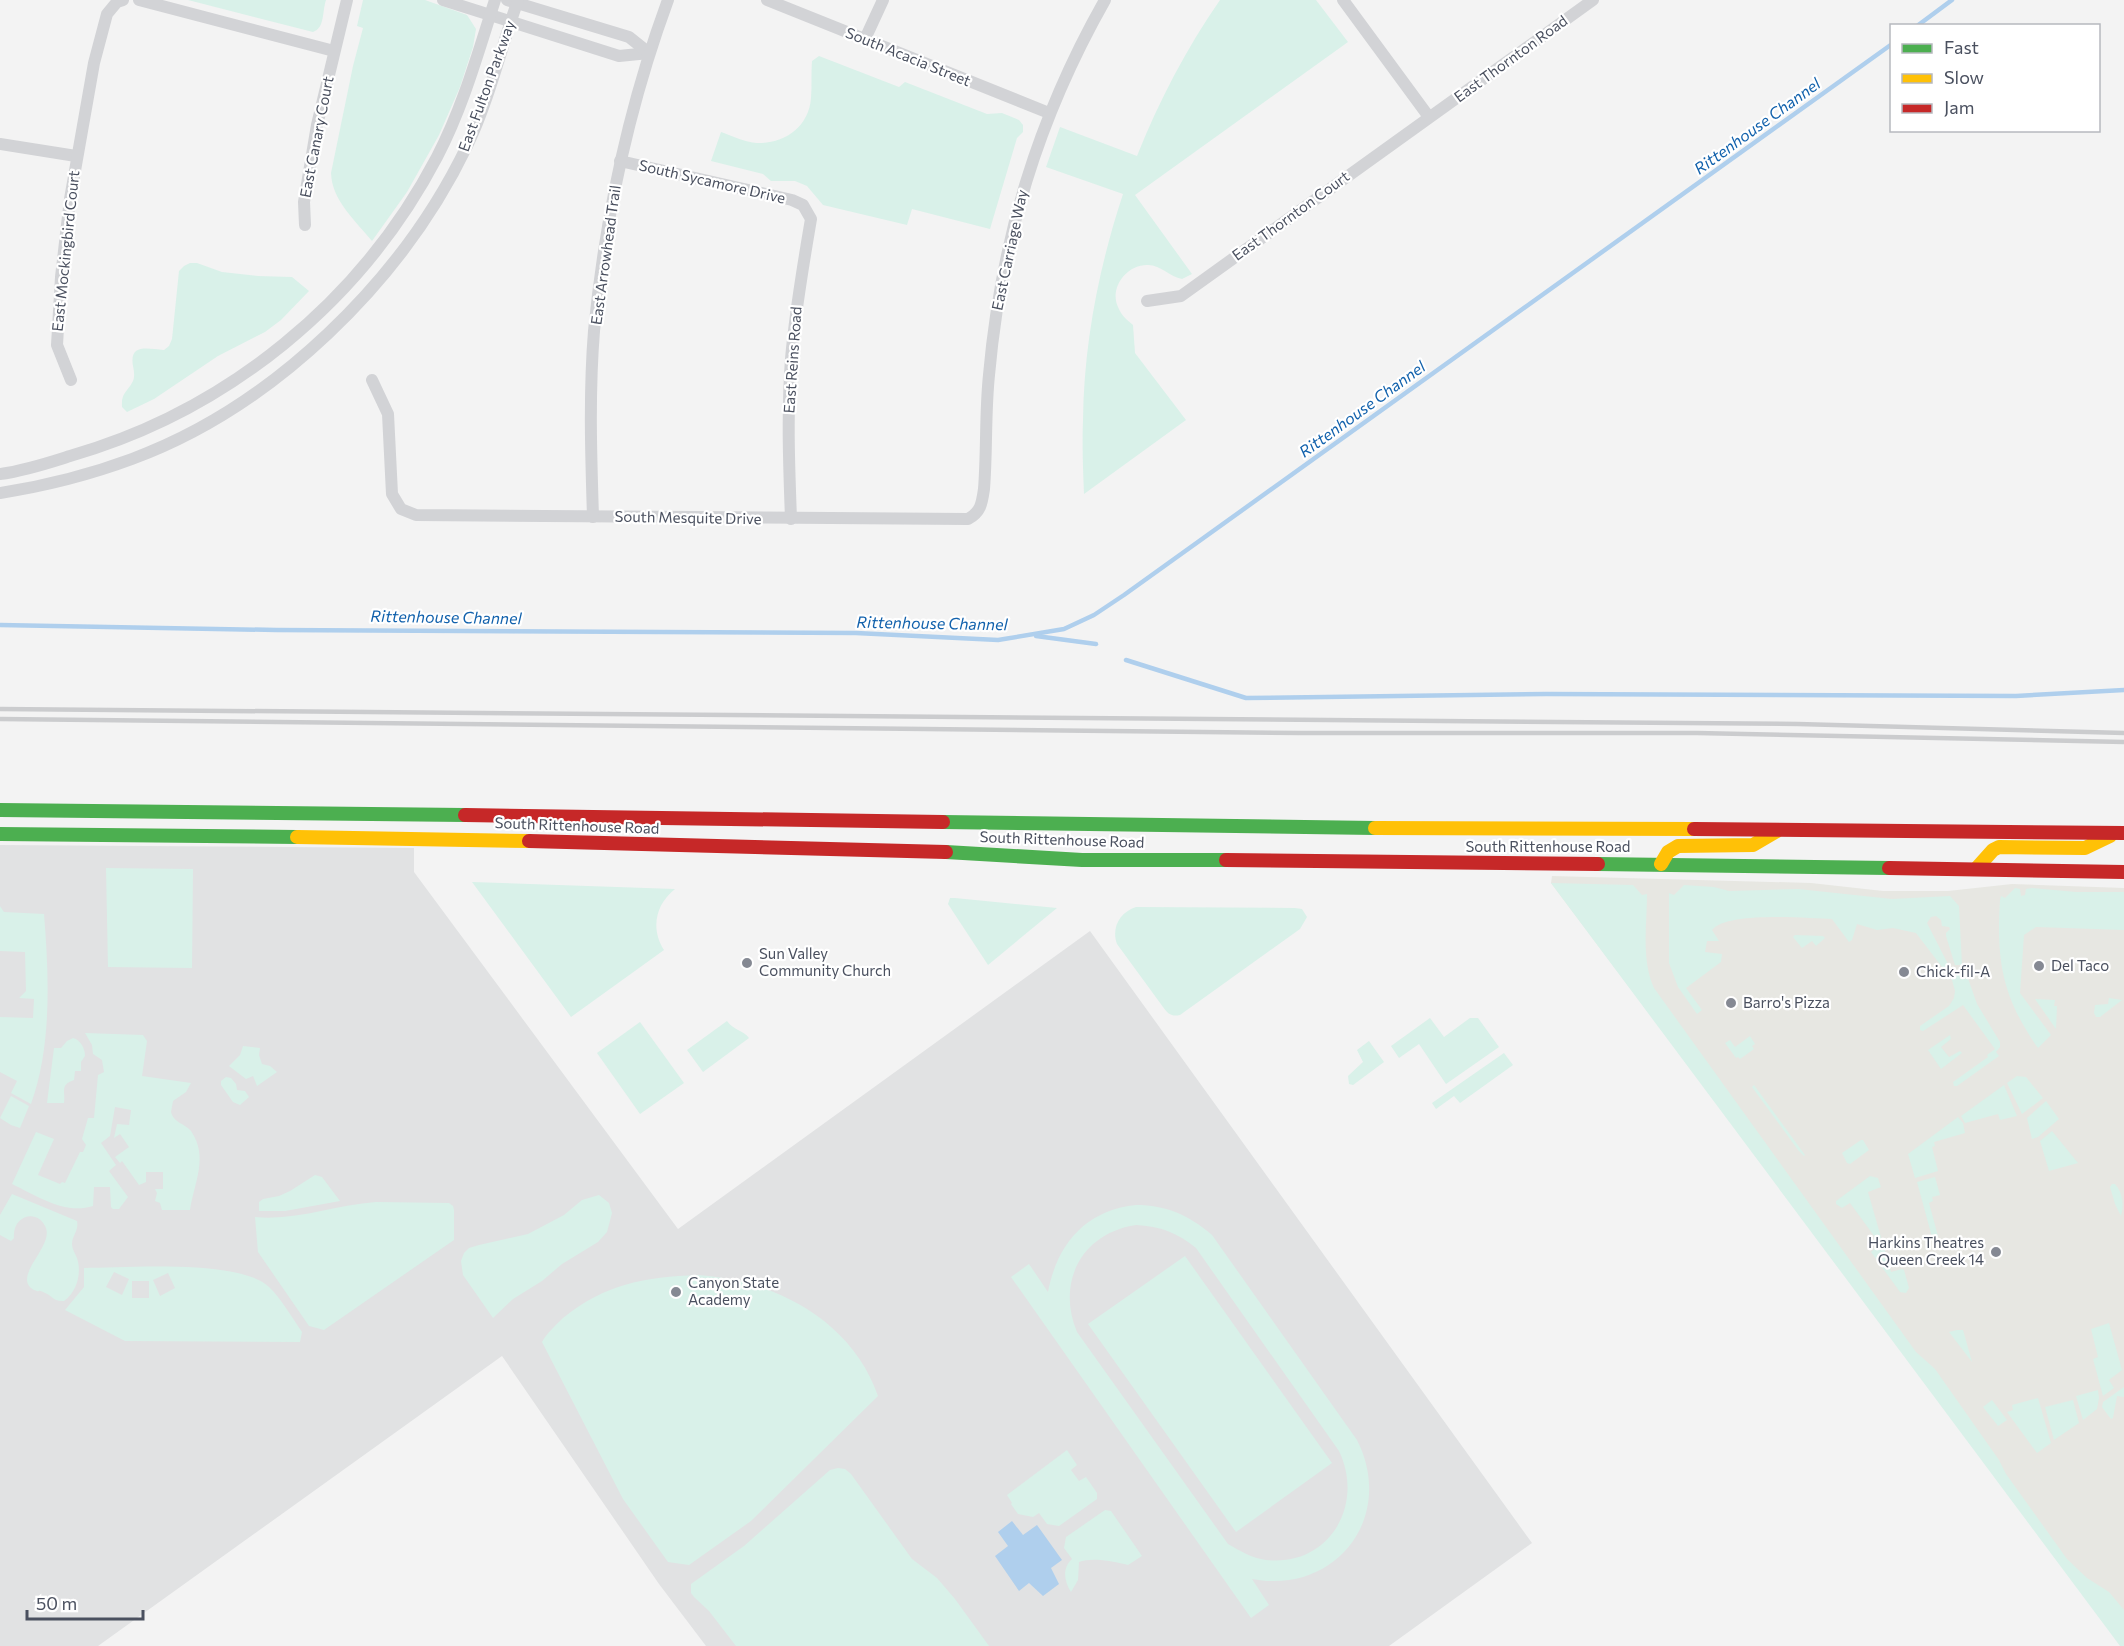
<svg xmlns="http://www.w3.org/2000/svg" width="2124" height="1646" font-family="Commissioner,sans-serif">
<style>
.commercial{fill:#e7e7e2}
.education{fill:#e1e2e3}
.green{fill:#d9f1e9;fill-rule:evenodd}
.water{fill:#afcfed}
.lines{fill:none;stroke-linecap:round;stroke-linejoin:round}
.stream{stroke:#afcfed;stroke-width:4.5}
.street{stroke:#d2d3d6;stroke-width:12}
.fast{stroke:#4caf50;stroke-width:14}
.slow{stroke:#ffc107;stroke-width:14}
.jam{stroke:#c62828;stroke-width:14}
.rail{stroke:#cbccce;stroke-width:4.5}
.poi-dot{fill:#858993;stroke:#fff;stroke-width:2}
.labels{text-anchor:middle;stroke-width:4.5;stroke-linejoin:round;paint-order:stroke}
.street-label{font-size:15px;fill:#4a505f;stroke:#fff}
.poi-label{font-size:15px;fill:#4a505f;stroke:#fff;text-anchor:start}
.water-label{font-size:16px;font-style:italic;fill:#1161ac;stroke:#fff}
</style>
<rect width="100%" height="100%" fill="#f3f3f3"/>
<path class="commercial" d="M 1552,876 L 1811,883 L 1883,891 L 1948,891 L 2012,884 L 2124,888 L 2124,1646 L 1551,883 Z"/>
<path class="education" d="M 0,845 L 414,848 L 414,872 L 678,1229 L 1090,931 L 1532,1543 L 1389,1646 L 706,1646 L 659,1584 L 502,1356 L 98,1646 L 0,1646 Z"/>
<g class="green">
<path d="M 188,0 L 326,0 C 322,12 325,28 313,32 Z"/>
<path d="M 363,0 L 425,0 L 467,15 L 476,29 L 473,47 L 460,87 L 439,135 L 407,192 L 372,241 C 356,221 332,201 331,173 L 353,66 L 363,28 L 357,26 Z"/>
<path d="M 1220,0 L 1316,0 L 1348,42 L 1135,195 L 1192,274 L 1182,279 C 1170,277 1161,265 1148,265 C 1127,264 1109,288 1118,307 C 1121,315 1127,320 1133,325 L 1135,353 L 1186,420 L 1084,494 C 1083,469 1082,444 1083,420 C 1084,342 1099,267 1123,194 L 1046,167 L 1060,127 L 1137,156 C 1159,101 1186,49 1220,0 Z"/>
<path d="M 819,56 L 899,87 L 905,82 L 987,114 L 1002,113 L 1019,120 L 1023,125 L 1023,132 L 1017,138 L 990,229 L 912,209 L 907,225 L 823,205 L 807,186 L 795,181 L 771,181 L 763,174 L 711,161 L 721,132 C 732,136 745,142 757,143 C 784,144 809,127 811,98 C 812,86 811,74 812,61 Z"/>
<path d="M 190,263 L 197,263 L 222,272 L 258,276 L 292,277 L 309,291 L 281,320 L 265,332 L 218,356 L 154,399 L 127,412 L 122,407 C 121,392 127,393 133,381 C 135,376 134,371 133,366 C 129,343 148,349 164,350 L 169,346 L 172,339 L 179,271 L 184,266 Z"/>
<path d="M 106,868 L 193,869 L 192,968 L 108,967 Z"/>
<path d="M 472,882 L 675,889 C 656,904 650,928 664,950 L 571,1017 Z"/>
<path d="M 1551,883 L 1633,885 L 1642,895 L 1647,894 C 1647,924 1641,960 1654,988 L 1916,1352 L 1935,1369 L 1999,1460 L 2006,1474 L 2067,1559 L 2087,1578 L 2109,1592 L 2124,1610 L 2124,1646 L 2120,1646 Z"/>
<path d="M 1684,885 L 1714,887 L 1729,891 L 1798,889 L 1892,899 L 1950,896 L 1959,906 L 1962,965 L 1955,965 L 1946,936 L 1946,933 L 1950,929 L 1949,927 L 1942,926 L 1941,920 L 1936,916 L 1931,917 L 1927,923 L 1951,970 L 1956,972 L 1965,970 L 1977,1004 L 2000,1042 L 2000,1047 L 1996,1052 L 1999,1056 L 1957,1086 L 1954,1086 L 1953,1082 L 1988,1057 L 1987,1055 L 1995,1049 L 1963,1005 L 1923,1031 L 1920,1030 L 1920,1026 L 1949,1006 L 1954,998 L 1955,991 L 1952,980 L 1916,933 L 1893,928 L 1877,930 L 1857,924 L 1852,940 L 1849,942 L 1832,919 C 1808,918 1726,911 1712,930 L 1719,941 L 1707,941 L 1705,952 L 1722,954 L 1721,962 L 1686,988 L 1702,1010 L 1697,1014 L 1678,987 L 1669,963 L 1669,893 L 1674,895 Z"/>
<path d="M 2015,888 L 2020,889 L 2021,896 L 2025,895 L 2026,889 L 2032,888 L 2076,892 L 2124,892 L 2124,930 L 2036,927 L 2024,935 L 2020,993 L 2051,1035 L 2038,1048 C 2003,998 1996,962 2000,900 L 2001,896 L 2005,898 Z"/>
<path d="M 950,898 L 955,898 L 1057,908 L 988,965 L 948,904 Z"/>
<path d="M 0,906 L 4,912 L 44,914 C 49,976 52,1046 31,1104 L 11,1093 L 17,1081 L 0,1072 L 0,1017 L 33,1018 L 34,999 L 19,998 L 26,991 L 25,952 L 0,951 Z"/>
<path d="M 1136,907 L 1295,908 L 1302,909 L 1307,917 L 1300,929 L 1180,1015 C 1172,1017 1168,1014 1163,1007 L 1117,944 C 1111,928 1120,912 1136,907 Z"/>
<path d="M 1795,935 L 1823,936 L 1825,938 L 1816,946 L 1812,941 L 1802,948 L 1793,937 Z"/>
<path d="M 2109,998 L 2122,1000 L 2100,1017 L 2096,1017 L 2094,1013 L 2095,1005 L 2108,1004 Z"/>
<path d="M 2035,999 L 2055,1000 L 2054,1006 L 2057,1006 L 2056,1029 Z"/>
<path d="M 1430,1018 L 1444,1037 L 1470,1018 L 1478,1018 L 1499,1047 L 1446,1084 L 1419,1044 L 1399,1058 L 1391,1046 Z"/>
<path d="M 727,1021 C 733,1030 743,1030 749,1038 L 703,1072 L 687,1050 Z"/>
<path d="M 640,1022 L 684,1083 L 640,1114 L 597,1053 Z"/>
<path d="M 85,1033 L 143,1035 L 147,1041 L 142,1076 L 191,1083 L 186,1092 L 173,1101 L 171,1112 C 174,1123 184,1123 191,1131 C 209,1157 194,1183 190,1210 L 162,1210 L 160,1203 L 155,1201 L 157,1193 L 155,1189 L 163,1189 L 163,1172 L 146,1172 L 146,1182 L 139,1185 L 122,1161 L 120,1163 L 115,1157 L 129,1147 L 120,1134 L 114,1138 L 117,1124 L 129,1125 L 131,1110 L 115,1107 L 110,1136 L 101,1143 L 116,1165 L 109,1171 L 128,1197 L 119,1209 L 113,1209 L 111,1207 L 110,1187 L 94,1187 L 93,1206 C 65,1215 37,1196 12,1184 L 36,1132 L 54,1139 L 38,1175 L 60,1184 L 62,1182 L 65,1183 L 80,1152 L 83,1152 L 86,1145 L 82,1139 L 88,1118 L 94,1118 L 98,1075 L 104,1072 L 102,1060 L 93,1054 L 92,1045 Z"/>
<path d="M 1950,1035 L 1951,1039 L 1941,1047 L 1949,1057 L 1960,1051 L 1962,1053 L 1941,1069 L 1928,1050 Z"/>
<path d="M 1750,1036 L 1755,1044 L 1752,1046 L 1754,1049 L 1740,1059 L 1738,1057 L 1736,1058 L 1725,1043 L 1730,1040 L 1735,1047 Z"/>
<path d="M 73,1038 C 81,1040 85,1049 85,1056 L 81,1062 L 81,1071 L 75,1071 L 74,1080 C 59,1085 66,1092 64,1103 L 47,1103 L 54,1048 L 61,1048 L 67,1041 Z"/>
<path d="M 1369,1041 L 1384,1062 L 1353,1085 L 1349,1084 L 1348,1076 L 1363,1062 L 1357,1050 Z"/>
<path d="M 243,1046 L 260,1048 L 259,1055 L 262,1064 L 270,1066 L 277,1072 L 257,1086 L 253,1076 L 246,1079 L 229,1066 L 240,1055 Z"/>
<path d="M 1504,1053 L 1513,1065 L 1460,1103 L 1454,1096 L 1436,1109 L 1432,1103 Z"/>
<path d="M 2017,1076 L 2026,1077 L 2043,1098 L 2022,1114 L 2007,1083 Z"/>
<path d="M 226,1077 L 231,1078 L 236,1084 L 237,1090 L 245,1091 L 249,1097 L 240,1105 L 233,1102 L 221,1085 L 221,1081 Z"/>
<path d="M 1754,1085 L 1805,1155 L 1804,1156 L 1798,1150 L 1752,1087 Z"/>
<path d="M 2004,1085 L 2017,1116 L 2000,1120 L 1998,1114 L 1965,1123 L 1961,1116 Z"/>
<path d="M 11,1096 L 29,1106 L 20,1128 L 11,1125 L 0,1118 Z"/>
<path d="M 2046,1101 L 2059,1119 L 2038,1137 L 2032,1139 L 2027,1118 Z"/>
<path d="M 1958,1117 L 1963,1123 L 1965,1133 L 1934,1142 L 1935,1146 L 1932,1147 L 1938,1171 L 1915,1178 L 1908,1154 Z"/>
<path d="M 2052,1131 L 2078,1163 L 2049,1171 L 2040,1141 Z"/>
<path d="M 1861,1140 L 1863,1140 L 1869,1150 L 1850,1164 L 1847,1163 L 1842,1153 Z"/>
<path d="M 315,1175 L 322,1177 L 340,1201 L 285,1211 L 259,1211 L 259,1202 L 263,1199 L 279,1196 L 290,1191 Z"/>
<path d="M 1870,1176 L 1878,1178 L 1881,1187 L 1868,1192 L 1891,1272 L 1902,1269 L 1904,1270 L 1909,1288 L 1906,1293 L 1900,1292 L 1871,1252 L 1880,1244 L 1850,1203 L 1842,1208 L 1836,1204 L 1836,1201 Z"/>
<path d="M 1935,1177 L 1940,1195 L 1932,1197 L 1933,1201 L 1929,1203 L 1938,1236 L 1932,1237 L 1917,1182 Z"/>
<path d="M 2112,1184 L 2115,1184 C 2123,1193 2124,1205 2121,1216 L 2115,1204 L 2110,1187 Z"/>
<path d="M 12,1194 L 77,1221 C 79,1231 72,1235 72,1244 C 72,1249 75,1253 77,1258 C 82,1273 77,1292 64,1301 C 53,1302 52,1295 43,1292 C 36,1289 42,1293 34,1290 C 11,1277 53,1248 46,1228 C 38,1208 12,1215 14,1238 L 11,1241 L 0,1235 L 0,1215 Z"/>
<path d="M 599,1195 L 609,1203 L 612,1213 L 607,1232 L 598,1242 L 562,1264 L 542,1281 L 513,1299 L 493,1318 L 463,1275 L 461,1261 L 464,1253 L 469,1248 L 479,1245 L 528,1234 L 564,1215 L 582,1200 Z"/>
<path d="M 376,1202 L 449,1203 L 453,1206 L 454,1210 L 454,1240 L 324,1330 L 309,1326 L 258,1252 L 255,1217 C 296,1221 335,1205 376,1202 Z"/>
<path d="M 1136,1205 C 1166,1205 1189,1215 1212,1235 L 1357,1440 C 1396,1517 1336,1595 1252,1579 L 1269,1605 L 1251,1618 L 1011,1277 L 1029,1264 L 1048,1292 C 1057,1244 1086,1210 1136,1205 ZM 1136,1225 C 1160,1226 1178,1233 1196,1248 L 1339,1451 C 1365,1505 1329,1567 1266,1560 C 1252,1558 1240,1551 1228,1544 L 1077,1332 C 1056,1282 1082,1233 1136,1225 Z"/>
<path d="M 1185,1256 L 1332,1463 L 1236,1532 L 1088,1324 Z"/>
<path d="M 84,1268 C 126,1268 240,1259 269,1287 C 281,1298 292,1318 302,1332 L 300,1342 L 125,1341 L 65,1310 L 84,1287 ZM 114,1272 L 129,1279 L 122,1295 L 106,1287 ZM 168,1273 L 175,1288 L 160,1296 L 153,1280 ZM 132,1281 L 149,1281 L 149,1298 L 132,1298 Z"/>
<path d="M 698,1275 C 774,1280 852,1320 878,1396 L 751,1521 L 689,1565 L 668,1562 L 623,1499 L 542,1342 C 547,1333 555,1326 563,1318 C 605,1284 645,1277 698,1275 Z"/>
<path d="M 2109,1323 L 2122,1370 L 2109,1380 L 2114,1388 L 2103,1396 L 2093,1359 L 2098,1357 L 2091,1329 Z"/>
<path d="M 1957,1330 L 1963,1330 L 1972,1362 L 1949,1332 Z"/>
<path d="M 2124,1387 L 2124,1397 L 2117,1396 L 2113,1418 L 2111,1419 L 2102,1407 L 2103,1402 Z"/>
<path d="M 2098,1390 L 2099,1398 L 2097,1409 L 2083,1420 L 2076,1396 Z"/>
<path d="M 2038,1398 L 2051,1443 L 2037,1453 L 2007,1412 L 2013,1410 L 2012,1405 Z"/>
<path d="M 1992,1400 L 2007,1420 L 1998,1426 L 1983,1407 Z"/>
<path d="M 2073,1400 L 2079,1423 L 2054,1440 L 2045,1407 Z"/>
<path d="M 1067,1450 L 1077,1465 L 1071,1470 L 1079,1481 L 1086,1477 L 1097,1493 L 1097,1499 L 1059,1526 L 1047,1524 L 1039,1513 L 1033,1517 L 1018,1514 L 1011,1504 L 1012,1503 L 1007,1495 Z"/>
<path d="M 838,1468 L 845,1469 L 851,1474 L 912,1559 L 937,1578 L 955,1599 L 989,1646 L 736,1646 L 709,1611 L 694,1597 L 691,1593 L 691,1584 L 744,1546 L 830,1470 Z"/>
<path d="M 1105,1510 L 1111,1511 L 1142,1556 L 1128,1565 C 1114,1561 1091,1557 1079,1562 L 1078,1580 L 1071,1592 C 1064,1581 1062,1568 1072,1559 L 1064,1548 L 1066,1537 Z"/>
</g>
<path class="water" d="M 1012,1521 L 1023,1535 L 1037,1525 L 1062,1560 L 1051,1568 L 1059,1584 L 1043,1596 L 1029,1583 L 1019,1591 L 995,1556 L 1008,1546 L 998,1532 Z"/>
<g class="lines">
<g class="stream">
<path d="M 1917,26 L 1952,0"/>
<path d="M 0,625 L 276,630 L 856,633 L 998,640 L 1064,629 L 1094,615 L 1124,595 L 1892,44"/>
<path d="M 1036,636 L 1096,644"/>
<path d="M 1126,660 L 1246,698 L 1546,694 L 2016,696 L 2124,690"/>
</g>
<g class="street">
<path d="M 139,0 L 334,51"/>
<path d="M 443,0 L 619,56 L 649,53"/>
<path d="M 507,0 L 629,37 L 649,53"/>
<path d="M 767,0 L 1049,113"/>
<path d="M 1343,0 L 1429,117"/>
<path d="M 865,39 L 883,0"/>
<path d="M 0,144 L 76,156"/>
<path d="M 620,161 L 792,200 L 803,205 L 811,219 C 803,266 795,312 791,359 C 787,412 789,466 791,519"/>
<path d="M 305,225 L 304,202 L 317,125 L 347,0"/>
<path d="M 1147,301 L 1181,296 L 1593,0"/>
<path d="M 71,380 L 57,345 L 61,277 L 70,199 L 94,63 L 107,14 L 117,2 L 123,0"/>
<path d="M 372,380 L 388,414 L 392,494 L 401,509 L 416,515 L 968,519 C 981,512 982,503 984,489 C 987,451 985,413 989,375 C 1001,240 1038,118 1105,0"/>
<path d="M 0,474 C 24,471 48,463 70,456 C 227,411 361,302 437,157 C 463,107 478,53 495,0"/>
<path d="M 0,493 C 45,486 89,475 132,459 C 273,407 402,281 467,146 C 489,100 501,48 518,0"/>
<path d="M 593,517 C 591,455 589,393 594,331 C 605,218 629,106 668,0"/>
</g>
<g class="fast">
<path d="M 0,810 L 465,815"/>
<path d="M 943,822 L 1375,828"/>
<path d="M 0,834 L 297,837"/>
<path d="M 946,852 L 1082,860 L 1226,860"/>
<path d="M 1598,864 L 1889,868"/>
</g>
<g class="slow">
<path d="M 1375,828 L 1694,829"/>
<path d="M 297,837 L 529,841"/>
<path d="M 1661,864 L 1668,852 L 1678,846 L 1753,845 L 1777,831"/>
<path d="M 1976,869 L 1993,850 L 1999,847 L 2085,848 L 2110,836"/>
</g>
<g class="jam">
<path d="M 465,815 L 943,822"/>
<path d="M 1694,829 L 2124,833"/>
<path d="M 529,841 L 946,852"/>
<path d="M 1226,860 L 1598,864"/>
<path d="M 1889,868 L 2124,872"/>
</g>
<g class="rail">
<path d="M 0,709 L 1798,724 L 2124,733"/>
<path d="M 0,719 L 1301,733 L 1697,733 L 2124,742"/>
</g>
</g>
<g class="poi-dot">
<circle cx="747" cy="963" r="6"/>
<circle cx="2039" cy="966" r="6"/>
<circle cx="1904" cy="972" r="6"/>
<circle cx="1731" cy="1003" r="6"/>
<circle cx="1996" cy="1252" r="6"/>
<circle cx="676" cy="1292" r="6"/>
</g>
<g class="labels">
<g class="street-label">
<text transform="translate(908 57) rotate(22)" y="5">South Acacia Street</text>
<text transform="translate(1511 59) rotate(-36)" y="5">East Thornton Road</text>
<text transform="translate(487 86) rotate(-70)" y="5">East Fulton Parkway</text>
<text transform="translate(317 137) rotate(-79)" y="5">East Canary Court</text>
<text transform="translate(712 182) rotate(13)" y="5">South Sycamore Drive</text>
<text transform="translate(1291 216) rotate(-36)" y="5">East Thornton Court</text>
<text transform="translate(1010 250) rotate(-78)" y="5">East Carriage Way</text>
<text transform="translate(66 251) rotate(-84)" y="5">East Mockingbird Court</text>
<text transform="translate(606 255) rotate(-82)" y="5">East Arrowhead Trail</text>
<text transform="translate(793 360) rotate(-86)" y="5">East Reins Road</text>
<text transform="translate(688 518) rotate(1)" y="5">South Mesquite Drive</text>
<text transform="translate(577 826) rotate(2)" y="5">South Rittenhouse Road</text>
<text transform="translate(1062 840) rotate(2)" y="5">South Rittenhouse Road</text>
<text x="1548" y="852">South Rittenhouse Road</text>
</g>
<g class="poi-label">
<text x="759" y="959">Sun Valley<tspan x="759" dy="17">Community Church</tspan></text>
<text x="2051" y="971">Del Taco</text>
<text x="1916" y="977">Chick-fil-A</text>
<text x="1743" y="1008">Barro's Pizza</text>
<text x="1984" y="1248" text-anchor="end">Harkins Theatres<tspan x="1984" dy="17">Queen Creek 14</tspan></text>
<text x="688" y="1288">Canyon State<tspan x="688" dy="17">Academy</tspan></text>
</g>
<g class="water-label">
<text transform="translate(1757 126) rotate(-36)" y="6">Rittenhouse Channel</text>
<text transform="translate(1362 409) rotate(-36)" y="6">Rittenhouse Channel</text>
<text transform="translate(446 617) rotate(1)" y="6">Rittenhouse Channel</text>
<text transform="translate(932 623) rotate(1)" y="6">Rittenhouse Channel</text>
</g>
</g>
<rect x="1890" y="24" width="210" height="108" fill="#ffffff" stroke="#b7b9bf" stroke-width="1.5"/>
<rect x="1902" y="44" width="30" height="9" fill="#4caf50" stroke="#b7b9bf" stroke-width="1.5"/>
<text x="1944" y="54" font-size="18" fill="#4a505f">Fast</text>
<rect x="1902" y="74" width="30" height="9" fill="#ffc107" stroke="#b7b9bf" stroke-width="1.5"/>
<text x="1944" y="84" font-size="18" fill="#4a505f">Slow</text>
<rect x="1902" y="104" width="30" height="9" fill="#c62828" stroke="#b7b9bf" stroke-width="1.5"/>
<text x="1944" y="114" font-size="18" fill="#4a505f">Jam</text>
<path d="M27 1610v9h116v-9" fill="none" stroke="#4a505f" stroke-width="3"/>
<text x="36" y="1610" font-size="18" fill="#4a505f" stroke="#ffffff" stroke-width="4.5" paint-order="stroke">50 m</text>
</svg>
